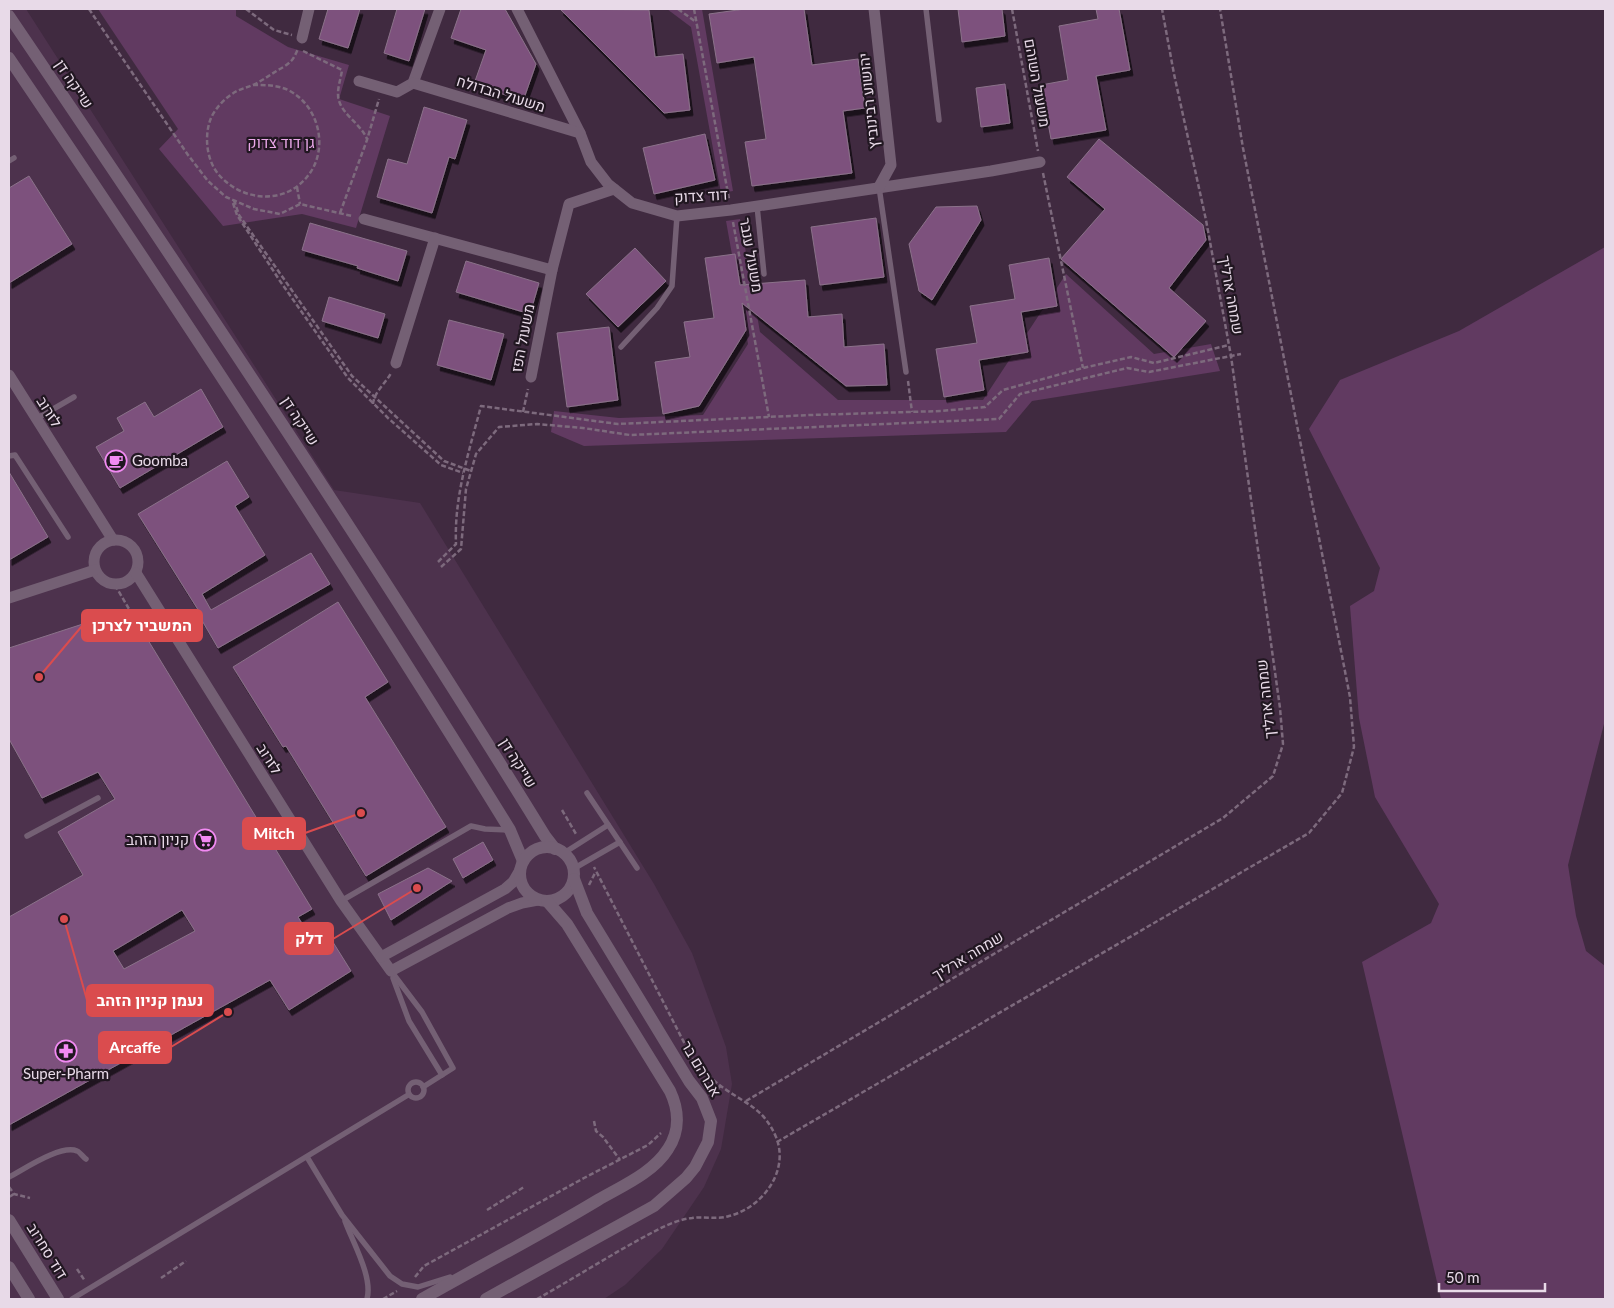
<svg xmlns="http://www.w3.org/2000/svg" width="1614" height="1308" font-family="Lato,Heebo,sans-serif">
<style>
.built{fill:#4d324d}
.green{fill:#613a61}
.building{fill:#7d517d;stroke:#8b728a;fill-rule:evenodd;filter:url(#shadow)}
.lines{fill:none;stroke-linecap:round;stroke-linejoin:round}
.path{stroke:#7d6a7d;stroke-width:2.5;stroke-dasharray:5 2.5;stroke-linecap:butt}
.service{stroke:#746074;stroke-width:5.5}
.minor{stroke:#746074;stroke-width:11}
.tertiary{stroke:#746074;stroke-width:12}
.labels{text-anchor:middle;stroke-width:4.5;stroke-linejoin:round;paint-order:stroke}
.street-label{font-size:15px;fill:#e8dae8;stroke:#211721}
.park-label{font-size:15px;fill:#eba8ea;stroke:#211721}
.poi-label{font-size:15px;fill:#e8dae8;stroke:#211721;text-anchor:start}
.leader{fill:none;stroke:#da4c4e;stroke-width:2}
.callout-dot{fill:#da4c4e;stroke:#211721;stroke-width:2}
.callout{fill:#da4c4e;stroke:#da4c4e;stroke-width:2}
.callout-label{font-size:16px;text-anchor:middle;font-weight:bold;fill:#fff}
</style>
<defs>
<filter id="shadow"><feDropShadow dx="3" dy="5.5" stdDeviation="0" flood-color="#0009"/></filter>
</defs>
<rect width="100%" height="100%" fill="#402a40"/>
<path class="built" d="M 9,9 L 26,9 L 334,490 L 420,503 L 654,884 L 692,953 L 726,1047 L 732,1084 L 721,1149 L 704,1187 L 662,1249 L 625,1285 L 604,1299 L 9,1299 Z"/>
<g class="green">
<path d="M 98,9 L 236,9 L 236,16 L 288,47 L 349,65 L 339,99 L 390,116 L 356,228 L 302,214 L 223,226 L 159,149 L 178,129 Z"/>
<path d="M 667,9 L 702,9 L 733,191 L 721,193 L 691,27 Z"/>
<path d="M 740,219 L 760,332 L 838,400 L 983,400 L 1066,274 L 1154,354 L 1211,344 L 1220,371 L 1032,401 L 1006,432 L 584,446 L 551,432 L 554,411 L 619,418 L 703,415 L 748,344 L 726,221 Z"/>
<path d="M 1605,247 L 1605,720 L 1568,865 L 1576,916 L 1586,951 L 1605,966 L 1605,1299 L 1441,1299 L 1362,962 L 1431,923 L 1439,904 L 1375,797 L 1359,718 L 1350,606 L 1374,591 L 1380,568 L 1309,429 L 1340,380 L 1459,331 Z"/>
</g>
<g class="building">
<path d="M 328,9 L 360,9 L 348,48 L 319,39 Z"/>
<path d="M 397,9 L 425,9 L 409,61 L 384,53 Z"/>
<path d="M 461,9 L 505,9 L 536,64 L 523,101 L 474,84 L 486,50 L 451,38 Z"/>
<path d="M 560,9 L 649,10 L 655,57 L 683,54 L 690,110 L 664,113 Z"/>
<path d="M 745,9 L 804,9 L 812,65 L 858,59 L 865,108 L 843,111 L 852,173 L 752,186 L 745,142 L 766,139 L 754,57 L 717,63 L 709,14 Z"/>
<path d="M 958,9 L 1002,9 L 1005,36 L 962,42 Z"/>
<path d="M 1096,9 L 1119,9 L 1130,70 L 1096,76 L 1106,130 L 1051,139 L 1041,85 L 1068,80 L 1059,26 L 1098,19 Z"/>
<path d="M 1005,84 L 1010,123 L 981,127 L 976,88 Z"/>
<path d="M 424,107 L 467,120 L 455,159 L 449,157 L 432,213 L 377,197 L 388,159 L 407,164 Z"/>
<path d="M 705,134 L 715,180 L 654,194 L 643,148 Z"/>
<path d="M 1099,139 L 1203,225 L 1206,240 L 1169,288 L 1206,321 L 1174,357 L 1061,259 L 1105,209 L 1067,177 Z"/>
<path d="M 29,176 L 72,244 L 9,283 L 9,188 Z"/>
<path d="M 977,206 L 981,220 L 932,300 L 919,291 L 909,244 L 936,207 Z"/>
<path d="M 876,218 L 884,277 L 820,285 L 811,227 Z"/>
<path d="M 310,223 L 407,251 L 398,281 L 357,268 L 358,266 L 302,250 Z"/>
<path d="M 635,248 L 666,281 L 618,327 L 586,294 Z"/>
<path d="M 735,254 L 740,285 L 805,280 L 808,317 L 842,314 L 844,347 L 884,344 L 887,385 L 846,386 L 742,303 L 746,330 L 699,406 L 663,414 L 655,362 L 690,357 L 684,322 L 714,318 L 705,258 Z"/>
<path d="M 1049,258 L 1057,306 L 1021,312 L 1028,352 L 979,360 L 984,390 L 944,397 L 936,349 L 977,343 L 970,306 L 1015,299 L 1009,265 Z"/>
<path d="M 466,261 L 539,283 L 530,314 L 456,292 Z"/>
<path d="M 329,297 L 385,314 L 378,338 L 322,321 Z"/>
<path d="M 449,320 L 504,334 L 491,380 L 437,365 Z"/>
<path d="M 609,327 L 618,400 L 567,407 L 557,333 Z"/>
<path d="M 201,389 L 223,427 L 120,488 L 96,447 L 124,431 L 117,418 L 145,402 L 154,417 Z"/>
<path d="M 227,461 L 249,497 L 235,506 L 265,555 L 202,594 L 211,610 L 311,553 L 330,584 L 218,648 L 200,617 L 202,616 L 138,514 Z"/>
<path d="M 9,472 L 48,537 L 9,560 Z"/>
<path d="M 338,602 L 388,682 L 365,697 L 446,827 L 366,876 L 286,746 L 283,747 L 233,667 Z"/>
<path d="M 129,609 L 312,909 L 298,917 L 306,930 L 321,923 L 351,971 L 289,1010 L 270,980 L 9,1125 L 9,917 L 83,875 L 58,832 L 115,799 L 98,772 L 42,798 L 9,739 L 9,648 ZM 182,910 L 195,931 L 124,969 L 113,951 Z"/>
<path d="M 483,842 L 493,860 L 463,878 L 453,859 Z"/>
<path d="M 428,868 L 452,881 L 391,920 L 378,894 Z"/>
</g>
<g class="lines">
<g class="path">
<path d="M 89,9 L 188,155 L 208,181 L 226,197 L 254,209 L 280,214 L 300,204 L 352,216"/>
<path d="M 246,9 L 274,30 L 292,35"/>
<path d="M 678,9 L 696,22"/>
<path d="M 694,9 L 729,199"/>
<path d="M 1012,9 L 1038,151"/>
<path d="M 303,51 L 342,70 C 341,78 338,86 338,94 C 338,113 360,122 367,139"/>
<path d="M 253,85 C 266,85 279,85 290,91 C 319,107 328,147 310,173 C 287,206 243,202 219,175 C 206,160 204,135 211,118 C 216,107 227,96 237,91 C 243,88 249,87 255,84 C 263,80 270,75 278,70 C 282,68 287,65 290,62 C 294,59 296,53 298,49"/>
<path d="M 1043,173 L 1083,368"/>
<path d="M 297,187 L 300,204"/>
<path d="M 234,200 L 239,215 L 352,376 L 444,461 L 471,471"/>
<path d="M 233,203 L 237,215 L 280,281 L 348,378 L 388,418 L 441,465 L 463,473"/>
<path d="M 340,213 L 367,140 L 379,99"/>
<path d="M 733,222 L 769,417"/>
<path d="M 908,381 L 912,412"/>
<path d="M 373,404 C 374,392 386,383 391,373"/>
<path d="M 523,412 L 528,389"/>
<path d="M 438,562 L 456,544 C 454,496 469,452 481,406 L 618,424 L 810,415 L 941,411 L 985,407 L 1003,390 L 1083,368 L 1131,357 L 1154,363 L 1229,345"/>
<path d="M 441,567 L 461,549 L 466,489 L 476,454 L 499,427 L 537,424 L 583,428 L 630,435 L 999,419 L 1020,394 L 1127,368 L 1149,372 L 1241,354"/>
<path d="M 115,585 L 129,609"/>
<path d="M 562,810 L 576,834"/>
<path d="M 589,885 L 595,873"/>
<path d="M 712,1092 L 721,1086"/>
<path d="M 746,1101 L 1223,818 L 1273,776 L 1283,744 L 1280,708 L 1231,356 L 1206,220 L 1174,74 L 1162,9"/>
<path d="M 594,1121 L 596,1131 L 603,1137 L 620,1160"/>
<path d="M 777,1142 L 1309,833 L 1342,793 L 1354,747 L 1350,697 L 1243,148 L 1220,9"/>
<path d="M 9,1187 L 14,1194 L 30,1198"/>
<path d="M 9,1197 L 14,1194"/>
<path d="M 487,1210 L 524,1187"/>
<path d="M 77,1269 L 85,1281"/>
<path d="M 415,1277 L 424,1266 L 584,1178 L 648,1145 L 661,1133"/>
<path d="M 161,1278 L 186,1261"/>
<path d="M 383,1299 L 397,1291"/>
<path d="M 537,1299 C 578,1276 618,1250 659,1229 C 669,1224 681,1219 692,1218 C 704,1216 717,1220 729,1216 C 762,1208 790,1171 776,1137 C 764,1109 748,1105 725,1089 C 712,1080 702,1069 692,1058 L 594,867"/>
</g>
<g class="service">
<path d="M 926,9 L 939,120"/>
<path d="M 9,161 L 14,158"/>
<path d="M 879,187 L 906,372"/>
<path d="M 757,206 L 764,274"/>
<path d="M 621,347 L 657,308 L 672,286 L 677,216"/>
<path d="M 36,419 L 74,397"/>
<path d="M 9,456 L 15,455 L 68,537"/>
<path d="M 587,793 L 637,868"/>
<path d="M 27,836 L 98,798"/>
<path d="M 564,853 L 608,825"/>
<path d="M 573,869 L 620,842"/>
<path d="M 341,901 L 471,826 L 485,829 L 509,830"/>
<path d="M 391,971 L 422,1012 L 453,1068 L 423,1087"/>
<path d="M 393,978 L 409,1021 L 442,1075"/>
<circle cx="416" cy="1090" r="8"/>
<path d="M 307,1157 L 342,1215 L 390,1276 L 402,1284 L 418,1287 L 450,1277"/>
<path d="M 9,1177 C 23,1170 61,1144 77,1151 C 80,1152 83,1157 86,1159"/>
<path d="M 345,1221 C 353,1243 373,1277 367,1299"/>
<path d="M 72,1299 L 408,1095"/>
</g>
<g class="minor">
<path d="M 517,9 L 580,133 L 591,162 L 608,184 L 632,203 L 677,216 L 731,210 L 991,171 L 1040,162"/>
<path d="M 874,9 L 891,165 L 879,187"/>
<path d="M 302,38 L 309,9"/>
<path d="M 359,81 L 397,92 L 413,83 L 440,9"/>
<path d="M 413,83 L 580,133"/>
<path d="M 364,219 L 552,270 L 569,204 L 614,189"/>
<path d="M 396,363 L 435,238"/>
<path d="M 9,375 L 113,540"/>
<path d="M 531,377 L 552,270"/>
<circle cx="116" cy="562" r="22"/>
<path d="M 136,573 L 341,901 L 391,971 L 508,908 L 522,903 L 538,900"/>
<path d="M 9,598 L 95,570"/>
<path d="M 381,957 L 505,889 L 513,882 L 520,870"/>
</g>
<g class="tertiary">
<path d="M 9,16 C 192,286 374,558 545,836 L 555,849"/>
<path d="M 9,58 C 181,312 349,569 510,830 L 523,861"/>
<circle cx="547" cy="874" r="27"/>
<path d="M 9,1220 L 58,1299"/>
<path d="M 9,1267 L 29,1299"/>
<path d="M 422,1299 C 480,1266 540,1235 598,1200 C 622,1186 653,1173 668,1149 C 680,1131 679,1110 670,1091 L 567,924 L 547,901"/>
<path d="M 486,1299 L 654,1206 L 686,1178 L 695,1167 L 708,1142 L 711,1121 L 702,1098 L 689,1081 L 587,913 L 574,879"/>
</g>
</g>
<defs>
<g id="cafe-ring" transform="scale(1.125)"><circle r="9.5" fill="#211721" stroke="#f28af3" stroke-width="1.5"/><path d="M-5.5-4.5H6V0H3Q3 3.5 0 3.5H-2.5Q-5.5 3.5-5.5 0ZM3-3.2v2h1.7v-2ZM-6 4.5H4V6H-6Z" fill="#f28af3"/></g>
<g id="supermarket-ring" transform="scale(1.125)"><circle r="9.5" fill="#211721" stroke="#f28af3" stroke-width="1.5"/><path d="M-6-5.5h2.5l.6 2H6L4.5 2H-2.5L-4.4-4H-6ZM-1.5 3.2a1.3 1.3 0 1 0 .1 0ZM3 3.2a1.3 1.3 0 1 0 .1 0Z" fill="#f28af3"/></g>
<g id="pharmacy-ring" transform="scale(1.125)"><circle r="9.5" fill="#211721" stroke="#f28af3" stroke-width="1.5"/><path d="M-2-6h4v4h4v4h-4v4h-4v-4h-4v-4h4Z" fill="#f28af3"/></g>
</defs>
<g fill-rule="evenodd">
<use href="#cafe-ring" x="116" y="461"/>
<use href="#supermarket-ring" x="205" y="840"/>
<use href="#pharmacy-ring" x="66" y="1051"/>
</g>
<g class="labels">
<g class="street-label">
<text transform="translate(1037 83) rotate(80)" y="5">משעול השוהם</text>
<text transform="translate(74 84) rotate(56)" y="5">שייקה דן</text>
<text transform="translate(501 94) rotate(17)" y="5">משעול הבדולח</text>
<text transform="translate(869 101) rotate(-96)" y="5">יהושוע רבינוביץ</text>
<text transform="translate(701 196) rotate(-3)" y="5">דוד צדוק</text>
<text transform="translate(751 255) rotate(80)" y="5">משעול ענבר</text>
<text transform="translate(1231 295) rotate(80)" y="5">שמחה ארליך</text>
<text transform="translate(523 338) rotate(-79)" y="5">משעול הפז</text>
<text transform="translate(49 412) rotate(58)" y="5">לזרוב</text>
<text transform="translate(300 421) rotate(57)" y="5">שייקה דן</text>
<text transform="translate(1266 699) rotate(-96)" y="5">שמחה ארליך</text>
<text transform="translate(269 759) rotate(58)" y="5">לזרוב</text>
<text transform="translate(518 763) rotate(58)" y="5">שייקה דן</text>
<text transform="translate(968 956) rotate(-31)" y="5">שמחה ארליך</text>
<text transform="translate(701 1069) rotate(59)" y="5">אברהם בר</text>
<text transform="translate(47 1251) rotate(58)" y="5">דוד סחרוב</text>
</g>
<g class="park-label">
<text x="281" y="148">גן דוד צדוק</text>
</g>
<g class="poi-label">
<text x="132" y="466">Goomba</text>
<text x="189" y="845" text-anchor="end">קניון הזהב</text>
<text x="66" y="1079" text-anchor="middle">Super-Pharm</text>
</g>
</g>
<path class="leader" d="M39 677L82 626M361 813L305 833M417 888L333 939M64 919L87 1000M228 1012L171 1047"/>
<g class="callout-dot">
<circle cx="39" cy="677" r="5"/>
<circle cx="361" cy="813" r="5"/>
<circle cx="417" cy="888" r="5"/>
<circle cx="64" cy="919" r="5"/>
<circle cx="228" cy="1012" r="5"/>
</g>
<g class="callout">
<rect x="82" y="610" width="120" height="31" rx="5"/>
<rect x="243" y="818" width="62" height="31" rx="5"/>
<rect x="285" y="923" width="48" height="31" rx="5"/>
<rect x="87" y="985" width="126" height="31" rx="5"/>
<rect x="99" y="1032" width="72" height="31" rx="5"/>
</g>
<g class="callout-label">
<text x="142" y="631">המשביר לצרכן</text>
<text x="274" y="839">Mitch</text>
<text x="309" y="944">דלק</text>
<text x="150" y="1006">נעמן קניון הזהב</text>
<text x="135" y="1053">Arcaffe</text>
</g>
<rect width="1614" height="1308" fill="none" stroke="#e8dae8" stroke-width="20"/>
<path d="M1439 1283v8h106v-8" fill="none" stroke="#e8dae8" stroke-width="2.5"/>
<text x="1446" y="1283" font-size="15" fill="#e8dae8" stroke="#211721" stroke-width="4" paint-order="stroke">50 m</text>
</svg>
